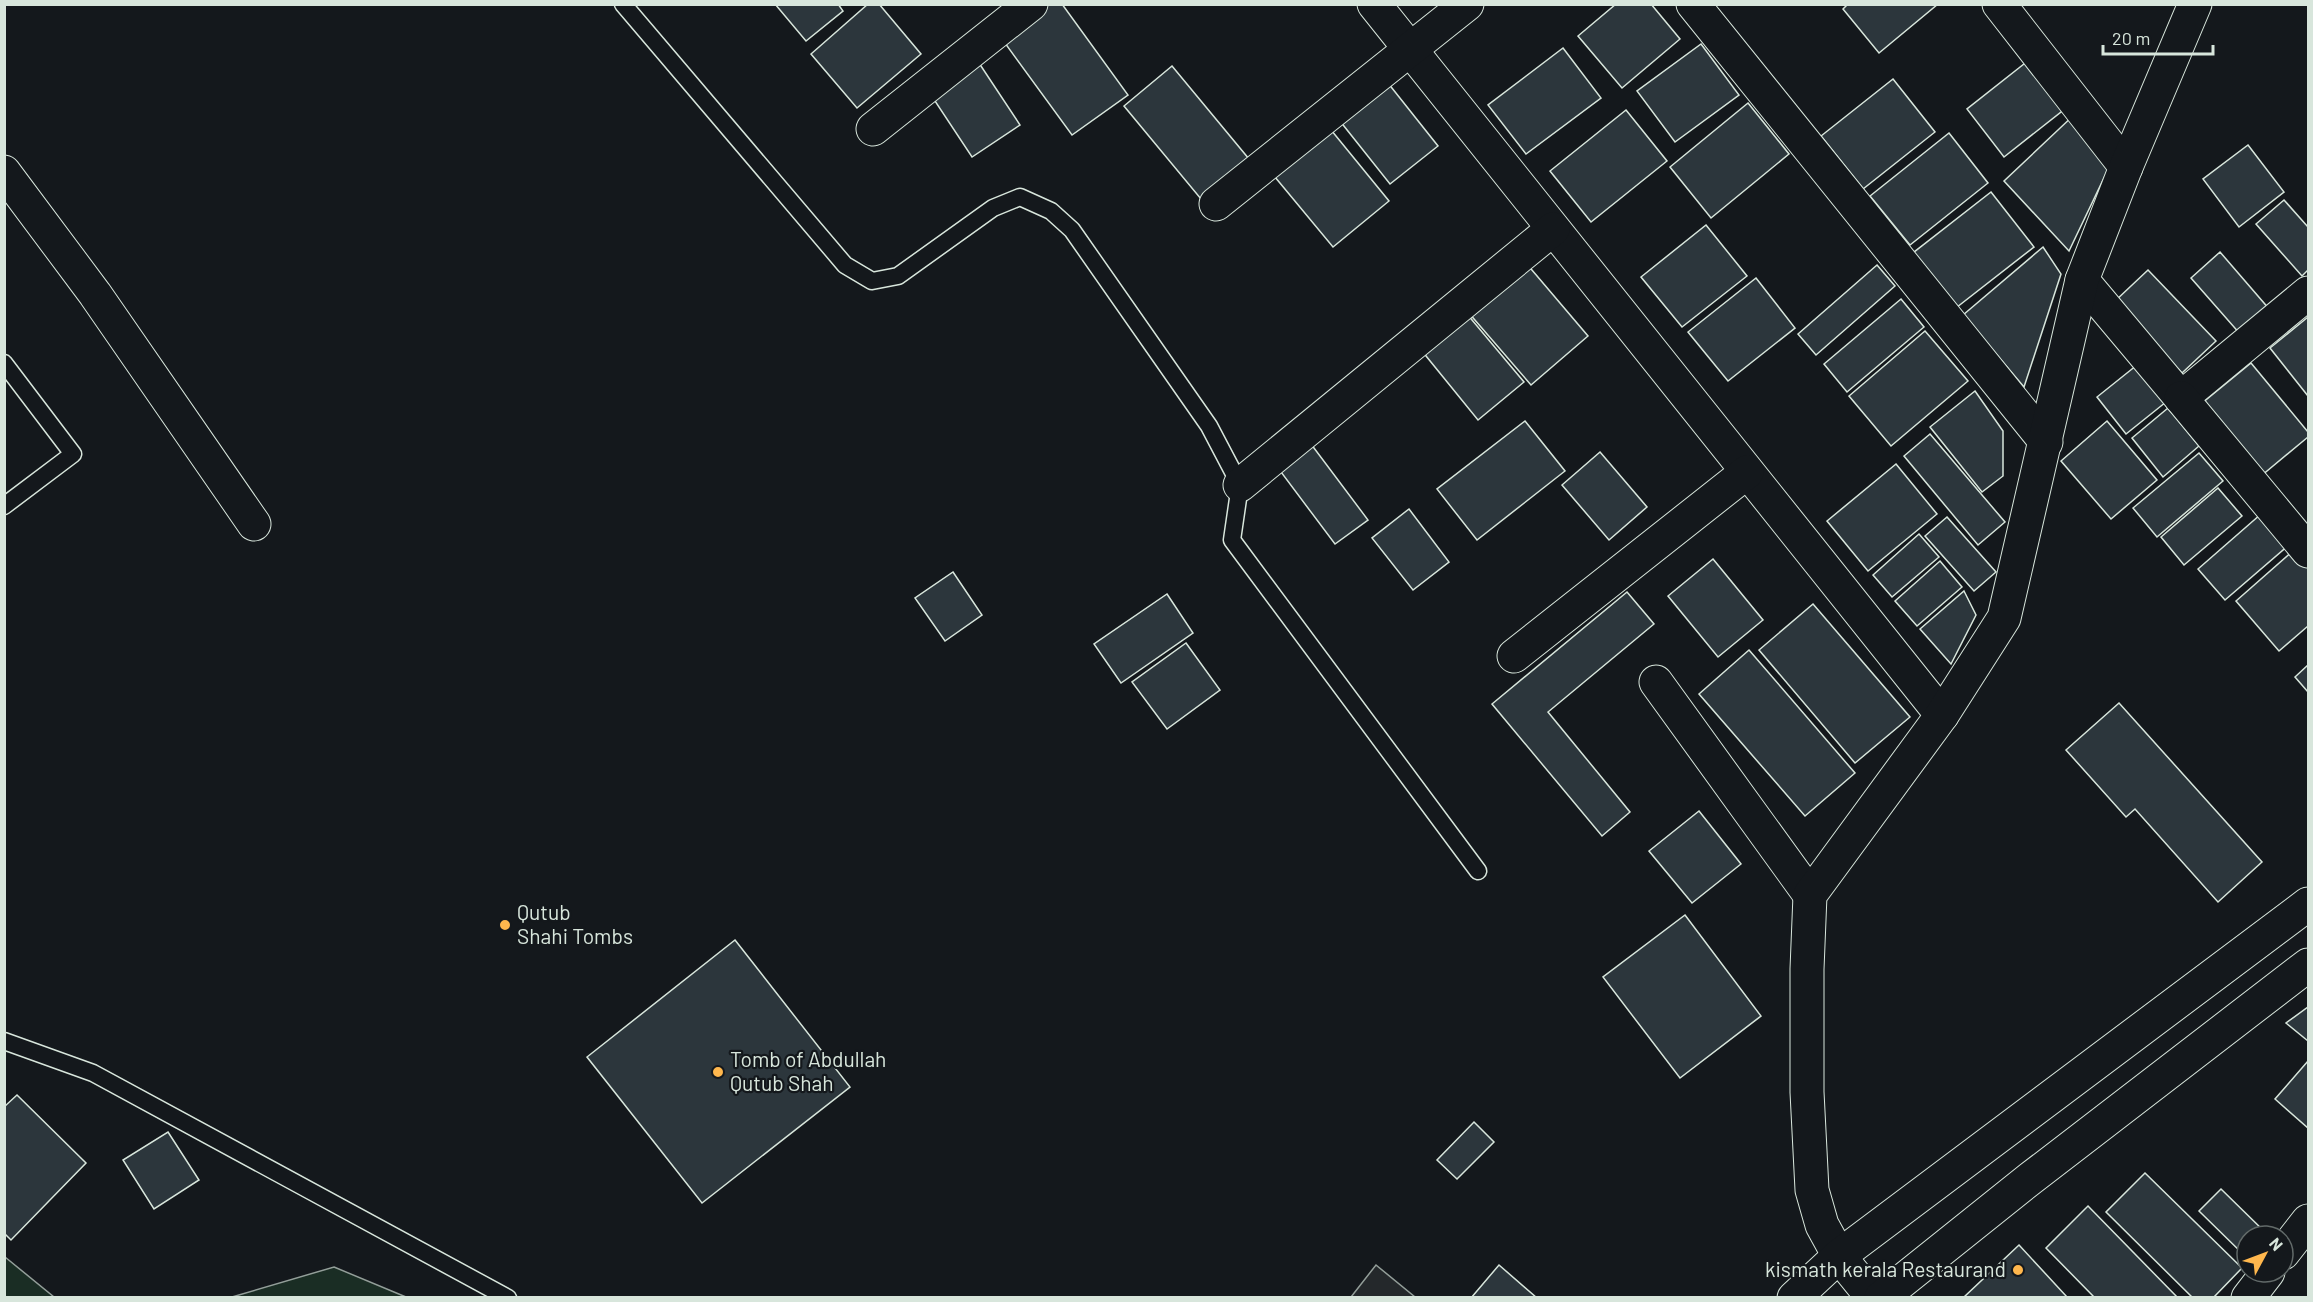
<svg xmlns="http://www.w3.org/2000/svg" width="2313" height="1302" font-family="Barlow,sans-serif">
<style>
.green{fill:#1a2d24;stroke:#939e99;stroke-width:1.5}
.parking{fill:#24282b;stroke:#939e99;stroke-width:1.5}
.building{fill:#2c363c;stroke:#d8e6dc;stroke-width:1.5}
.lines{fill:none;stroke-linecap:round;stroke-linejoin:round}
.lane-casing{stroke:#d8e6dc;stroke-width:19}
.street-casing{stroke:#d8e6dc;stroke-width:35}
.secondary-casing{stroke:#d8e6dc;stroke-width:35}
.lane{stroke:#14181c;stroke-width:16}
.street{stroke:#14181c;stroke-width:33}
.secondary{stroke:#14181c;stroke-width:33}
.poi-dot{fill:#ffb74d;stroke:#14181c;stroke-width:2}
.labels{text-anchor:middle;stroke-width:4.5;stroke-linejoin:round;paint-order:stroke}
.poi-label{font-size:21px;fill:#d8e6dc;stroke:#14181c;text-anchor:start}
</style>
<rect width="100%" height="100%" fill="#14181c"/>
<g class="green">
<path d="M 5,1257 L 54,1297 L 5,1297 Z"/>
<path d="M 334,1267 L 406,1297 L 232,1297 Z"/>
</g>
<path class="parking" d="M 1376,1265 L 1415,1297 L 1351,1297 Z"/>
<g class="building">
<path d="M 775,4 L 838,4 L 843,11 L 806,41 Z"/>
<path d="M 868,4 L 879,4 L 921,54 L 857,108 L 811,54 Z"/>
<path d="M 1048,4 L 1062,4 L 1128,95 L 1072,135 L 1002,39 Z"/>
<path d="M 1616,4 L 1651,4 L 1680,39 L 1622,88 L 1578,36 Z"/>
<path d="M 1848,4 L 1938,4 L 1879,53 L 1843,9 Z"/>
<path d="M 1701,44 L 1739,95 L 1675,142 L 1637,91 Z"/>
<path d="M 1563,48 L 1601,98 L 1526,154 L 1488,105 Z"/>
<path d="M 2029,60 L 2066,108 L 2004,157 L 1967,109 Z"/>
<path d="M 979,63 L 1020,125 L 972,157 L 931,95 Z"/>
<path d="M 1172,66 L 1249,159 L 1201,199 L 1124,106 Z"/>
<path d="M 1384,78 L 1438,146 L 1390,184 L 1336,116 Z"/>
<path d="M 1893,79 L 1935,132 L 1863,189 L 1821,136 Z"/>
<path d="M 1748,103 L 1789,154 L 1711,218 L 1670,167 Z"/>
<path d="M 1626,110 L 1667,161 L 1591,222 L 1550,171 Z"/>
<path d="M 2076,113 L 2113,159 L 2069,251 L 2004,181 Z"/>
<path d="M 1327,125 L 1389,201 L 1333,247 L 1270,171 Z"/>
<path d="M 1949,133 L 1988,183 L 1910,245 L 1870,196 Z"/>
<path d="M 2248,145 L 2284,192 L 2239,227 L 2203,179 Z"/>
<path d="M 1991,192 L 2034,247 L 1952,311 L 1909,256 Z"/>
<path d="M 2284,200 L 2308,227 L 2308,270 L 2302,276 L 2256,224 Z"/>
<path d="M 1706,225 L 1747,276 L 1682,327 L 1641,277 Z"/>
<path d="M 2043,247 L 2061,274 L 2024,387 L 1963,315 Z"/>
<path d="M 2220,252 L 2270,310 L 2241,335 L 2191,278 Z"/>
<path d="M 1526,263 L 1588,336 L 1531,385 L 1468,312 Z"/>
<path d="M 1877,265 L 1895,286 L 1816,355 L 1798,334 Z"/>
<path d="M 2148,270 L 2216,341 L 2182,373 L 2114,302 Z"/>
<path d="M 1756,278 L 1795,328 L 1728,381 L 1688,332 Z"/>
<path d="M 1901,299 L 1924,327 L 1847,392 L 1824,364 Z"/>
<path d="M 1467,314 L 1524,382 L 1478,420 L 1422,351 Z"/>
<path d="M 2308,317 L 2308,396 L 2270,348 Z"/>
<path d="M 1925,331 L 1968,381 L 1891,446 L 1849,396 Z"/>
<path d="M 2251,363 L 2308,432 L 2308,437 L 2261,476 L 2201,404 Z"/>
<path d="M 2137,365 L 2166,402 L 2126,434 L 2097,397 Z"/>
<path d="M 1975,391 L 2003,431 L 2003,476 L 1982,492 L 1930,427 Z"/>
<path d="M 2168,408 L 2199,446 L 2163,477 L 2132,438 Z"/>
<path d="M 1525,421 L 1565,471 L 1477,540 L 1437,489 Z"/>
<path d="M 2107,421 L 2157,480 L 2111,519 L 2061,461 Z"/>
<path d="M 1930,434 L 2005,522 L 1978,545 L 1904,456 Z"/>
<path d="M 1308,440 L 1368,520 L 1335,544 L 1275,464 Z"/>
<path d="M 1600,452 L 1647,507 L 1609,540 L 1562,485 Z"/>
<path d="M 2199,453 L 2223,481 L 2157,537 L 2133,508 Z"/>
<path d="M 1896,464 L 1937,514 L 1868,571 L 1827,521 Z"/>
<path d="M 2218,488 L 2242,516 L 2184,565 L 2161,537 Z"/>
<path d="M 1409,509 L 1449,562 L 1413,590 L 1372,538 Z"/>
<path d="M 2261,514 L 2289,545 L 2225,600 L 2198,569 Z"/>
<path d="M 1947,517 L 1996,572 L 1974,591 L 1925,536 Z"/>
<path d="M 1919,534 L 1939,557 L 1892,597 L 1873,575 Z"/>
<path d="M 2294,550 L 2308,566 L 2308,626 L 2279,651 L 2236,601 Z"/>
<path d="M 1713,559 L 1763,620 L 1718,657 L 1668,596 Z"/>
<path d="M 1940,561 L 1962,587 L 1917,626 L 1895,601 Z"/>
<path d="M 953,572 L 982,615 L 945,641 L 915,598 Z"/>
<path d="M 1964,591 L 1976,615 L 1951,664 L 1920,629 Z"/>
<path d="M 1627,592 L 1654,624 L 1548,712 L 1630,812 L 1602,836 L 1492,704 Z"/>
<path d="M 1167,594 L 1193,633 L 1121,683 L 1094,644 Z"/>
<path d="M 1813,604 L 1910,717 L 1855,763 L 1759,650 Z"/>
<path d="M 1186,643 L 1220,690 L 1167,729 L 1132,682 Z"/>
<path d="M 1749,650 L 1855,773 L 1805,816 L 1699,694 Z"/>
<path d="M 2308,665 L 2308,692 L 2295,677 Z"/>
<path d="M 2119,703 L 2262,862 L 2218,902 L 2135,809 L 2126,817 L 2066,750 Z"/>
<path d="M 1699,811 L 1741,864 L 1692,903 L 1649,851 Z"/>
<path d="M 1685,915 L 1761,1016 L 1680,1078 L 1603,977 Z"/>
<path d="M 735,940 L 850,1087 L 702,1203 L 587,1057 Z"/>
<path d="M 2308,1007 L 2308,1041 L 2286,1023 Z"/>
<path d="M 2308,1061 L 2308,1128 L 2275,1099 Z"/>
<path d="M 17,1095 L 86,1163 L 11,1240 L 4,1233 L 4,1107 Z"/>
<path d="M 1474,1122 L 1494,1142 L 1457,1179 L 1437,1160 Z"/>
<path d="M 168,1132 L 199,1180 L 154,1209 L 123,1160 Z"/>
<path d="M 2145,1173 L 2242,1268 L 2213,1298 L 2193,1298 L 2106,1212 Z"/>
<path d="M 2221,1189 L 2269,1236 L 2247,1236 L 2247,1258 L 2199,1211 Z"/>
<path d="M 2088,1206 L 2178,1298 L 2095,1298 L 2046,1248 Z"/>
<path d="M 2019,1245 L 2067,1297 L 1963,1298 Z"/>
<path d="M 1499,1265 L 1537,1298 L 1471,1298 Z"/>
</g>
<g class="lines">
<g class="lane-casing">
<g id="lane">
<path d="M 623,4 L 845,265 L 872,281 L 898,276 L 993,208 L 1020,197 L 1051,211 L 1072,230 L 1209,426 L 1240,485 L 1232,540 L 1478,871"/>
<path d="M 4,363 L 73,454 L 4,506"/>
<path d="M 4,1041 L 93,1073 L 508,1298"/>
</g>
</g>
<g class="street-casing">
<g id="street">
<path d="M 1374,4 L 1942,715"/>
<path d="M 1693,4 L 2046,442"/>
<path d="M 1999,4 L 2126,167"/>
<path d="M 873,129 L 1031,4"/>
<path d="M 4,172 L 95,294 L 254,524"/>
<path d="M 1216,204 L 1467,4"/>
<path d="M 2082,280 L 2181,398 L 2308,293"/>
<path d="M 2181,398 L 2308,551"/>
<path d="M 1240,485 L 1553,229"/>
<path d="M 1514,656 L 1747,472"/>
<path d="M 1656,682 L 1810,895"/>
<path d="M 2283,1253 L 2308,1221"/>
<path d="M 1873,1298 L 1839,1256 L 1822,1225 L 1812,1190 L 1807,1092 L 1807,969 L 1810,895 L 1942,715 L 2004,618 L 2082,280 L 2126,167 L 2195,4"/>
<path d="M 2248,1298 L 2268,1272"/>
</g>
</g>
<g class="secondary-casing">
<g id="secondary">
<path d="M 1794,1298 L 1839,1256 L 2308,904"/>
<path d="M 1881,1298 L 2031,1178 L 2308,965"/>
</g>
</g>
<use href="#lane" class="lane"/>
<use href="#street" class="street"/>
<use href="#secondary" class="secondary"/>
</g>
<g class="poi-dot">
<circle cx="505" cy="925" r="6"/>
<circle cx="718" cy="1072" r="6"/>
<circle cx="2018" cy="1270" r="6"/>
</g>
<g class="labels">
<g class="poi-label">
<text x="517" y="920">Qutub<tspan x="517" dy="24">Shahi Tombs</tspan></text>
<text x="730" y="1067">Tomb of Abdullah<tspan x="730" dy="24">Qutub Shah</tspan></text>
<text x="2006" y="1277" text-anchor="end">kismath kerala Restaurand</text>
</g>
</g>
<rect width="2313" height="1302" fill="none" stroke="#d8e6dc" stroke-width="12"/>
<g transform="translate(2265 1254) rotate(49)"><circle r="28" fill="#14181c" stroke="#626a69" stroke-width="1.5"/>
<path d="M0-4.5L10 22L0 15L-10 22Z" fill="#ffb74d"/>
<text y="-9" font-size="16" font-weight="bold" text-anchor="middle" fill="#d8e6dc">N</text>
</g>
<path d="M2103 45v9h110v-9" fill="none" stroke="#d8e6dc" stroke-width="3"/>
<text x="2112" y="45" font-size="18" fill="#d8e6dc" stroke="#14181c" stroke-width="4.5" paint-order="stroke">20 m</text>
</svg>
